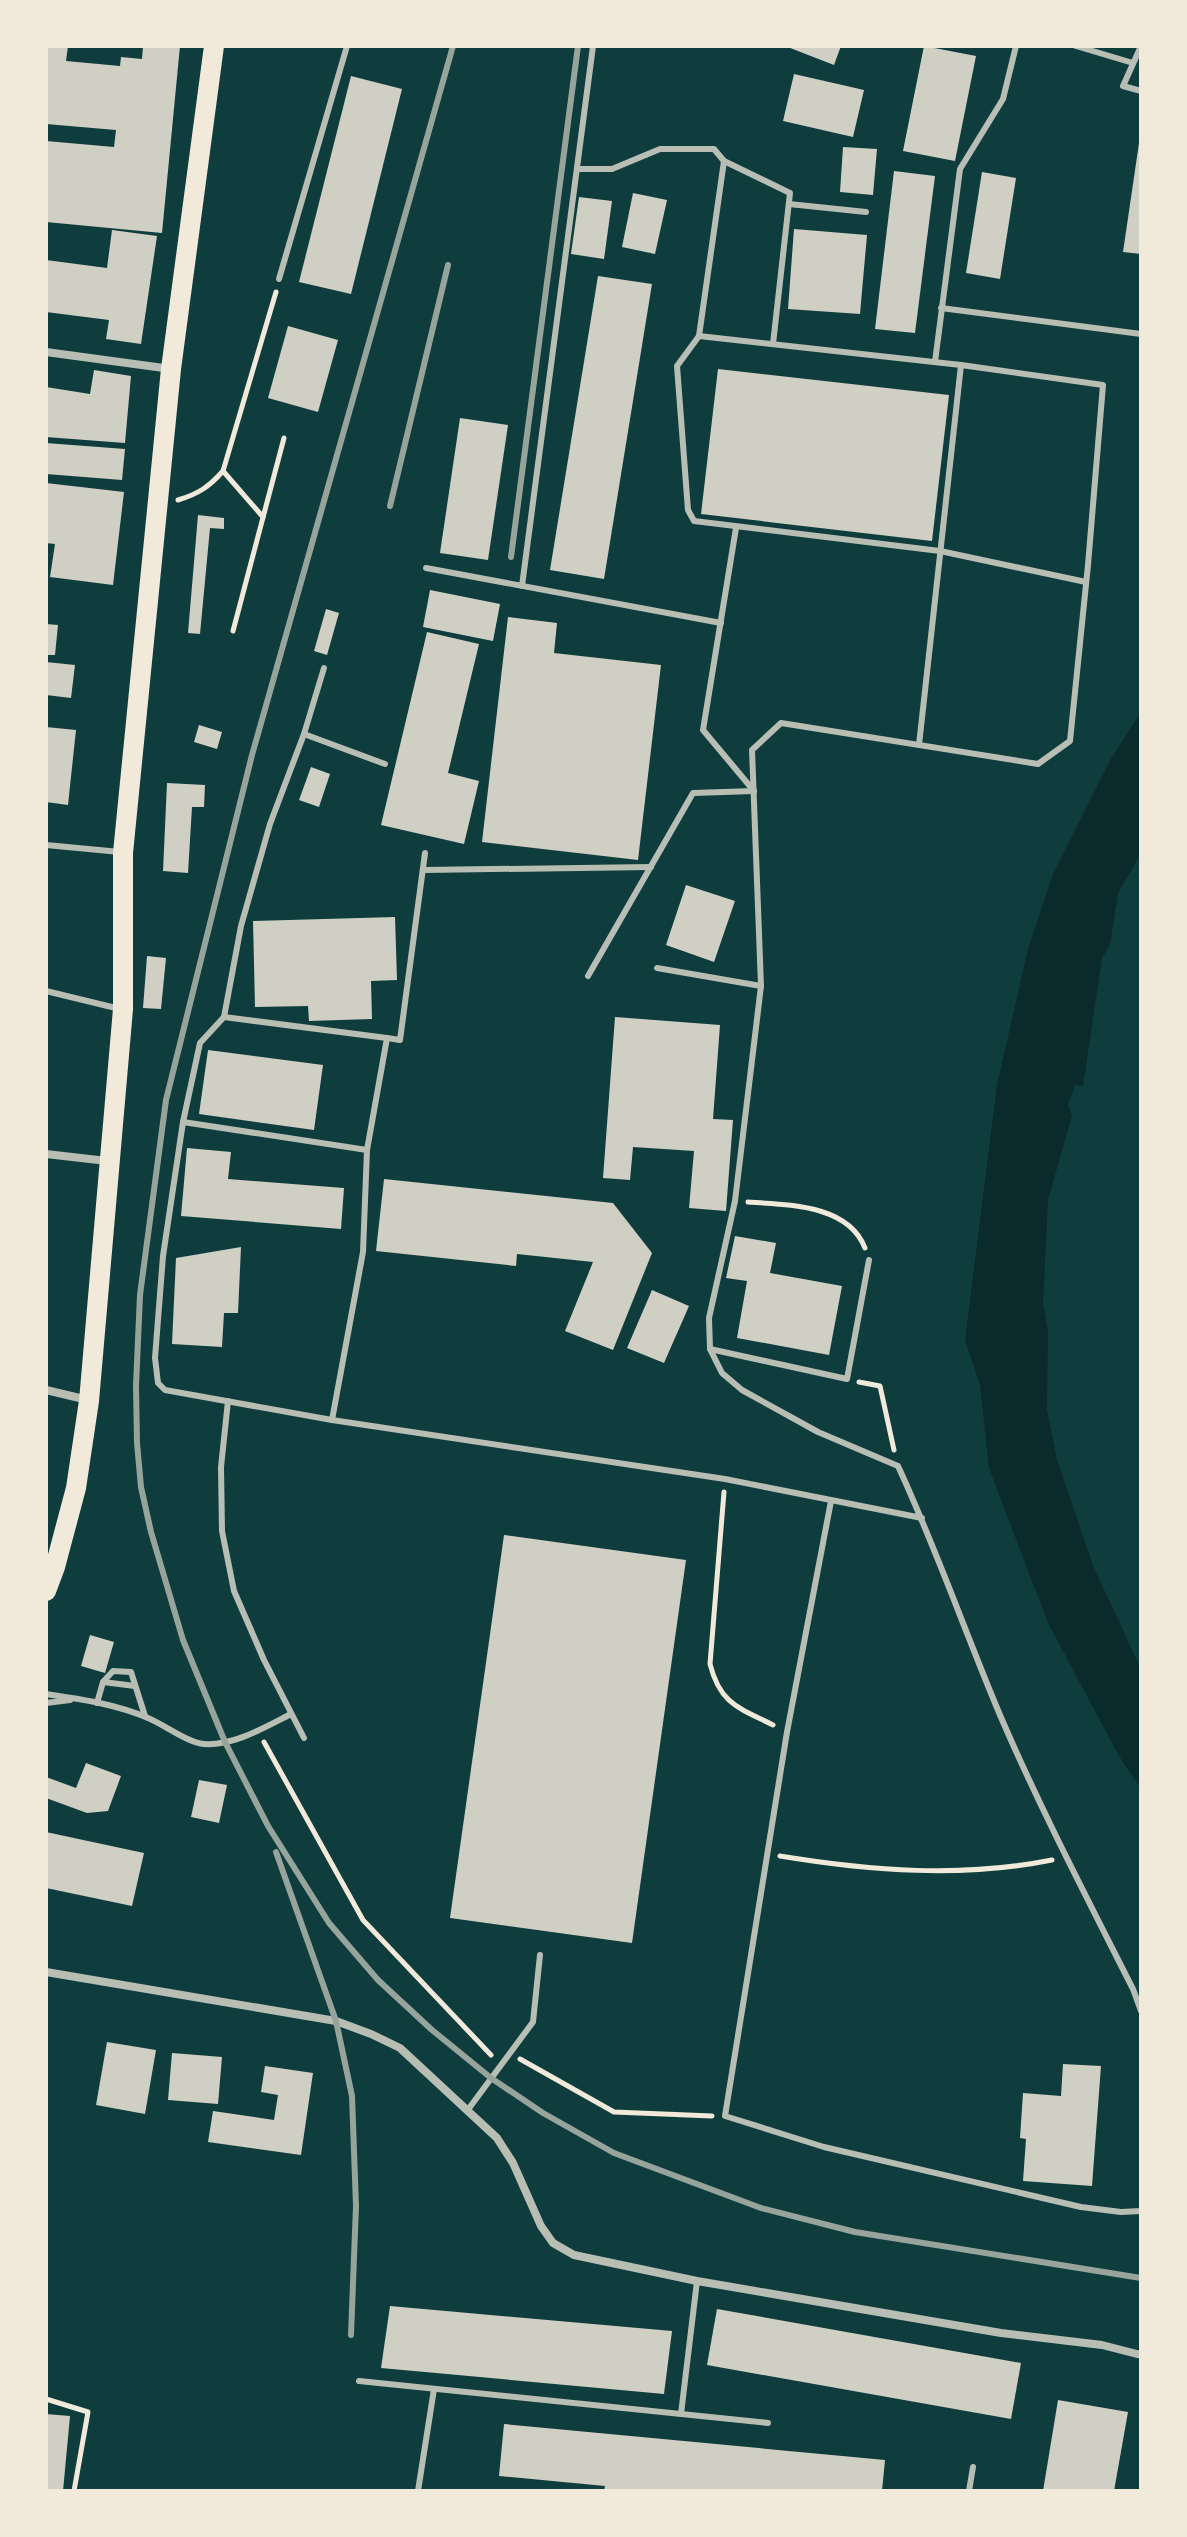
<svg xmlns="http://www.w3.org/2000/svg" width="1187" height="2537" font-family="'IBM Plex Sans',sans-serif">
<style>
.water{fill:#0a2a2b}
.building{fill:#cfcfc3}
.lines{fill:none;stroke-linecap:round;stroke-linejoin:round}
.path{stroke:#f1e9da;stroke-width:5}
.service{stroke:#b8beb3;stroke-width:6}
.minor{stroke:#b8beb3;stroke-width:8}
.primary{stroke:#f1e9da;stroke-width:20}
.rail{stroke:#97a49c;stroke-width:6}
</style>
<rect width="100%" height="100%" fill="#0f3d3e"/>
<path class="water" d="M 1141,712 L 1141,854 L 1118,893 L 1110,945 L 1102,958 L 1083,1086 L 1075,1085 L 1068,1105 L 1072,1115 L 1048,1200 L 1043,1303 L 1048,1332 L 1047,1410 L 1057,1460 L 1094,1568 L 1141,1669 L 1141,1789 L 1119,1756 L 1048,1623 L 989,1468 L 980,1385 L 965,1340 L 997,1085 L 1028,949 L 1053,874 L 1112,757 Z"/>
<g class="building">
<path d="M 46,46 L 68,46 L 66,61 L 120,66 L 121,57 L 142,59 L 143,46 L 180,46 L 162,233 L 46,222 L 46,141 L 114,147 L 116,130 L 46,124 Z"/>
<path d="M 785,46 L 841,46 L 834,65 Z"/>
<path d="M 924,46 L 976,56 L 955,161 L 903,151 Z"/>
<path d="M 794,74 L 864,90 L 853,137 L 783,121 Z"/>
<path d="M 351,76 L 402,89 L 351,294 L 299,282 Z"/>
<path d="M 1139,143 L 1141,143 L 1141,254 L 1123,252 Z"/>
<path d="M 843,147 L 877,149 L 873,195 L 840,192 Z"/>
<path d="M 894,171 L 935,176 L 915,333 L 875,329 Z"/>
<path d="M 982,172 L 1016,178 L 1000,279 L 966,273 Z"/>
<path d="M 633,193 L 667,200 L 655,254 L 622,247 Z"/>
<path d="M 579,197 L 612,201 L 604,259 L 571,254 Z"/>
<path d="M 794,229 L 867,235 L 860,314 L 788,309 Z"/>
<path d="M 112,230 L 157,236 L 141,344 L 106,339 L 109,320 L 46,312 L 46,260 L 107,268 Z"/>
<path d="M 598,276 L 652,284 L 604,579 L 550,570 Z"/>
<path d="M 288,326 L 338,340 L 318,412 L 268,398 Z"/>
<path d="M 718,369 L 949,395 L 932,541 L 701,514 Z"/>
<path d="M 94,370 L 131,376 L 125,443 L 46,437 L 46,387 L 90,394 Z"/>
<path d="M 460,418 L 508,425 L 488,560 L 440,553 Z"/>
<path d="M 46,443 L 125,449 L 122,480 L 46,474 Z"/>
<path d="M 46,483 L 124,492 L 113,585 L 50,577 L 55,544 L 46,543 Z"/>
<path d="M 198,515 L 224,518 L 224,529 L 210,528 L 200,634 L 188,633 Z"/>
<path d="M 430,590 L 500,604 L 493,641 L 423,627 Z"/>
<path d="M 326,609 L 339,613 L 327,655 L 314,651 Z"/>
<path d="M 508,617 L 557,623 L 554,653 L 661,665 L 638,860 L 482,842 Z"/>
<path d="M 46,624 L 58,625 L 55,655 L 46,655 Z"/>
<path d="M 427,632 L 479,644 L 448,773 L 479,781 L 464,844 L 381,825 Z"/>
<path d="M 46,662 L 75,665 L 71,698 L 46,695 Z"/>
<path d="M 199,725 L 222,732 L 217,749 L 194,742 Z"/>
<path d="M 46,727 L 76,730 L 68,805 L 46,802 Z"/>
<path d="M 311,767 L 330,774 L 319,807 L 299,800 Z"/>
<path d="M 167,783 L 205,785 L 204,807 L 192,807 L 188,873 L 163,871 Z"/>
<path d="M 686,885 L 735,901 L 714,962 L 666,945 Z"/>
<path d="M 395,917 L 397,980 L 371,981 L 372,1019 L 309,1021 L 308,1006 L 255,1007 L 253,921 Z"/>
<path d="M 147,956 L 166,958 L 161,1009 L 143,1008 Z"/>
<path d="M 615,1017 L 720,1025 L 713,1119 L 733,1120 L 726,1211 L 689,1208 L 694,1151 L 633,1147 L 630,1180 L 603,1178 Z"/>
<path d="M 208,1050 L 323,1065 L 314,1130 L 199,1114 Z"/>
<path d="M 187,1148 L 231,1152 L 228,1179 L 344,1188 L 341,1229 L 181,1216 Z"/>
<path d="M 384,1179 L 613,1203 L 652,1253 L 613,1350 L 565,1331 L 593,1262 L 517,1254 L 516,1266 L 376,1251 Z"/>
<path d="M 735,1236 L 776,1243 L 770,1273 L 842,1286 L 829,1355 L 737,1338 L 747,1281 L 726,1278 Z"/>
<path d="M 241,1247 L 238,1313 L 224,1313 L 222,1347 L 172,1344 L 176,1258 Z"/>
<path d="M 652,1290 L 689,1306 L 664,1363 L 627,1348 Z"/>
<path d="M 504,1535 L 686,1560 L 632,1943 L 450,1918 Z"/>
<path d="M 90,1635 L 114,1642 L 105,1673 L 81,1666 Z"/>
<path d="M 86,1763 L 121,1776 L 108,1811 L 87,1813 L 46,1798 L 46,1777 L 76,1788 Z"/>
<path d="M 199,1780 L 227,1785 L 219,1823 L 191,1817 Z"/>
<path d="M 46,1832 L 144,1853 L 132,1906 L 46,1888 Z"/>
<path d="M 107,2042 L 156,2050 L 145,2114 L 96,2105 Z"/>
<path d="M 172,2053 L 222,2057 L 218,2104 L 168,2100 Z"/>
<path d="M 1063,2064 L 1101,2066 L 1092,2186 L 1023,2181 L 1026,2139 L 1020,2138 L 1023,2093 L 1061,2096 Z"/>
<path d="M 265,2066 L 313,2073 L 301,2155 L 208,2142 L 213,2111 L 274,2120 L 278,2095 L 261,2092 Z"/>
<path d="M 390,2306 L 672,2331 L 664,2394 L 381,2368 Z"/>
<path d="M 717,2309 L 1021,2363 L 1011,2419 L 707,2365 Z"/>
<path d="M 1058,2400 L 1128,2412 L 1114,2491 L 1043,2491 Z"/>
<path d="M 46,2414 L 70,2416 L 63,2491 L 46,2491 Z"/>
<path d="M 504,2424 L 885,2460 L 882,2491 L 604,2491 L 605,2486 L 499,2476 Z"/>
</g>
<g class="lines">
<g class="path">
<path d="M 223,471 L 263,517"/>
<path d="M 178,500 C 198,494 209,487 223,471 L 276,292"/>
<path d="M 233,631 L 284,438"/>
<path d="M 748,1202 C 787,1205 848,1204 865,1248"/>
<path d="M 859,1382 L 880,1386 L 894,1450"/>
<path d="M 724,1492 L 710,1664 C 720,1704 739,1708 773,1725"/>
<path d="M 264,1742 L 363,1920 L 491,2055"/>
<path d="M 780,1856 C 871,1871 962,1878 1052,1860"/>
<path d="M 520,2059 L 614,2112 L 712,2116"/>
<path d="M 46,2399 L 88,2412 L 74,2491"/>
</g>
<g class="service">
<path d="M 1076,46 L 1133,63"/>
<path d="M 1141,46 L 1123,86 L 1141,91"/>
<path d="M 724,161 L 790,193 L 773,344"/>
<path d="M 578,169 L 612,169 L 660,149 L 714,149 L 724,161 L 699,336 L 961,365 L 1103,385 L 1088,565 L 1070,741 L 1038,764 L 781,723 L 752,750 L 761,986"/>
<path d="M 789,204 L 866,212"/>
<path d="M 279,279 L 347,46"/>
<path d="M 941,308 L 1141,334"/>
<path d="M 699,336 L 677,366 L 688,510 L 694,521 L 940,551 L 1086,582"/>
<path d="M 935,362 L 960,169 L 1003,99 L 1016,46"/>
<path d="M 736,528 L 703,730 L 754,791"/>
<path d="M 426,568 L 721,623"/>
<path d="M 522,586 L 593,46"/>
<path d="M 324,668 L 304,734 L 270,824 L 241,926 L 224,1017 L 387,1038 L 367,1150"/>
<path d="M 304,734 L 385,764"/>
<path d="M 919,745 L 961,365"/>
<path d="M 46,845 L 120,852"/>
<path d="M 423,870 L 651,867"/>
<path d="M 657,968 L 761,986 L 735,1201 L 709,1318 L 710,1349 L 722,1373 L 742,1390 L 818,1432 L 898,1466 C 936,1548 965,1632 1000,1715 C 1040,1808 1087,1898 1133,1989 L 1141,2011"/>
<path d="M 588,976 L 693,793 L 754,791"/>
<path d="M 46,991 L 120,1009"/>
<path d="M 224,1017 L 200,1043 L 183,1122 L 163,1256 L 155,1358 L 158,1383 L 165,1390 L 332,1420 L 725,1479 L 922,1518"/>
<path d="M 387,1038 L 400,1040 L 425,853"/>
<path d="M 183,1122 L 367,1150 L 363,1252 L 332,1420"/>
<path d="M 710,1349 L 847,1379 L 869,1260"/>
<path d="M 228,1401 L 221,1467 L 222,1531 L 234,1591 L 264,1660 L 304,1738"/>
<path d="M 831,1501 L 787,1732 L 725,2116 L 824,2147 L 1081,2207 L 1121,2212 L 1141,2211"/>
<path d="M 103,1682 L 135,1686"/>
<path d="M 46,1694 C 80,1699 116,1704 148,1718 C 163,1724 188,1743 204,1744 C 234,1746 265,1727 291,1714"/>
<path d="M 46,1703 L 70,1700"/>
<path d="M 97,1703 L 103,1682 L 113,1671 L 131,1672 L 145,1716"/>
<path d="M 467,2111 L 533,2022 L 540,1955"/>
<path d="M 359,2381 L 768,2423"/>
<path d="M 681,2414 L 697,2281"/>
<path d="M 418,2491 L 434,2389"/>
<path d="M 969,2491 L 973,2467"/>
</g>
<g class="minor">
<path d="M 46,352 L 171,369"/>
<path d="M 46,1154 L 107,1161"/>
<path d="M 46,1390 L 88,1400"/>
<path d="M 46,1972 L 336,2021 L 371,2034 L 400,2048 L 497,2138 L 513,2163 L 541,2226 L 553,2243 L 574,2255 L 697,2281 L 1001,2333 L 1102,2345 L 1141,2355"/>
</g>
<path class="primary" d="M 46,1591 L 55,1567 L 76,1488 L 89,1401 L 123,1009 L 123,853 L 171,369 L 214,46"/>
<g class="rail">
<path d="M 453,46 L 252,755 L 166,1100 L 140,1295 L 136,1386 L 137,1443 L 141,1487 L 151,1532 L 183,1640 L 225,1742 L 268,1826 L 329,1923 L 378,1980 L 432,2030 L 491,2078 L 543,2113 L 614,2153 L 761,2208 L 855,2232 L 1141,2278"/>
<path d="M 390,506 L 448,265"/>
<path d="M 511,557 L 578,46"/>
<path d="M 276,1852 L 336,2021 L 352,2096 L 356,2206 L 351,2335"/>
</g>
</g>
<rect width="1187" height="2537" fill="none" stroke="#f1e9da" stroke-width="96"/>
</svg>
